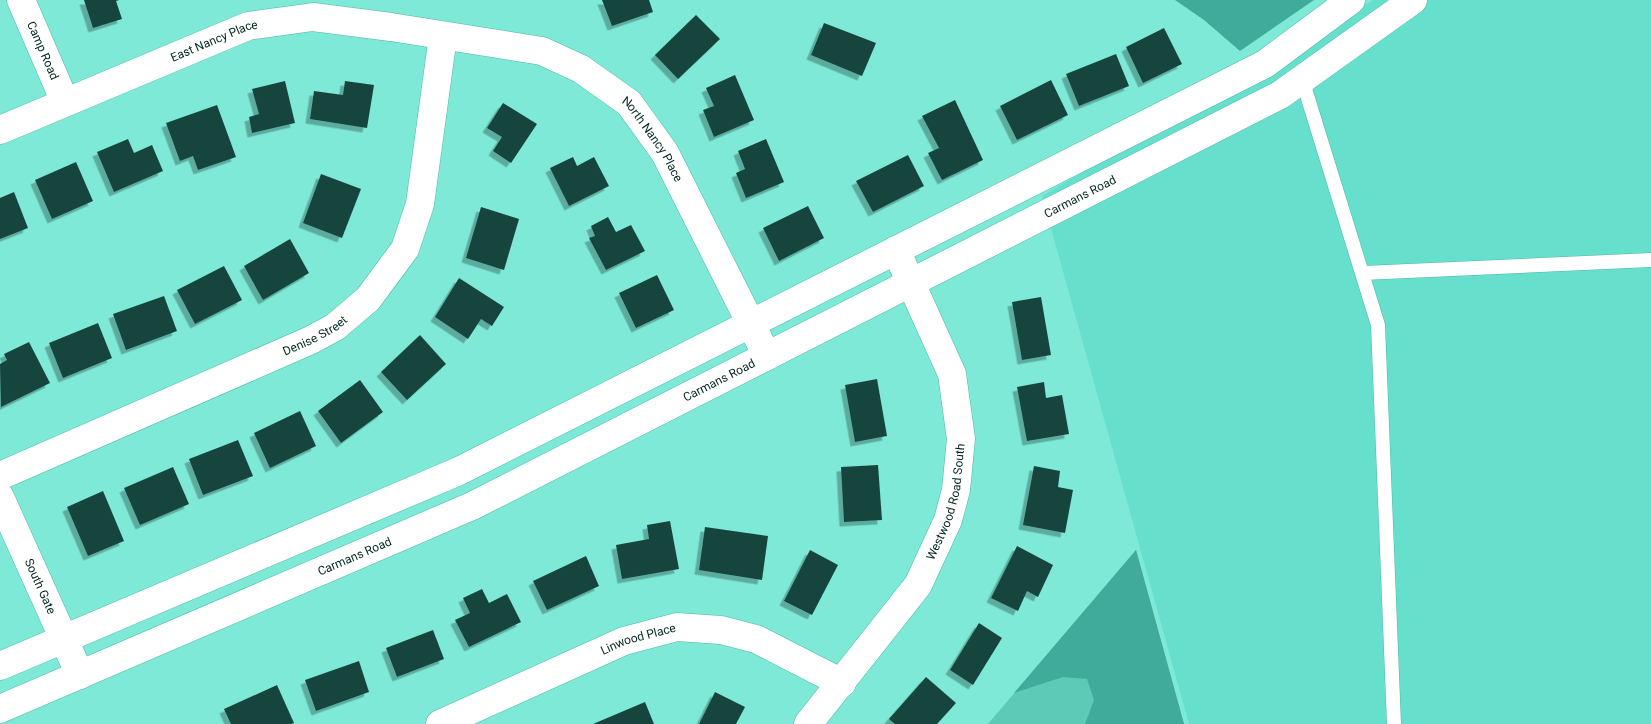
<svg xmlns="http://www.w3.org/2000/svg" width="1651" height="724" font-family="Roboto,sans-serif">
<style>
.built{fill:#66e0cc}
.green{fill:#5dc9b7}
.forest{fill:#40ab9a}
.building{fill:#19453e;filter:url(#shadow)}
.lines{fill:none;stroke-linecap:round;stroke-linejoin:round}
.lane-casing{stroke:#4ab9a7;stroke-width:15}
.street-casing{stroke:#4ab9a7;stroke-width:29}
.secondary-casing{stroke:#4ab9a7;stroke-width:29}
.lane{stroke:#fff;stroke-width:14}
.street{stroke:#fff;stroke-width:28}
.secondary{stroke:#fff;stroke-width:28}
.labels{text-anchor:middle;stroke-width:5;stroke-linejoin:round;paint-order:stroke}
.street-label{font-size:12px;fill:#022621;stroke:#d7fdf5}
</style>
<defs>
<filter id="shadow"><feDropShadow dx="-4.5" dy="4.5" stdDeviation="0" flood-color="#0004"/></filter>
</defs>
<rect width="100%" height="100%" fill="#7ee9d7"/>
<path class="built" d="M 1373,0 L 1651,0 L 1651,724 L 1189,724 L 1042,196 Z"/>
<path class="green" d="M 1136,550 L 1184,724 L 988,724 Z"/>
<g class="forest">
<path d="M 1175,0 L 1314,0 L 1240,51 L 1204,20 Z"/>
<path d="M 1136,550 L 1184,724 L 1085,724 L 1094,700 L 1087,679 L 1063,677 L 1014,693 Z"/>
</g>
<g class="building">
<path d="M 84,0 L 119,0 L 116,1 L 122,19 L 93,28 Z"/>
<path d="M 602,0 L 649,0 L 653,12 L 612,26 Z"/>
<path d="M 696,15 L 720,39 L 678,79 L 655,55 Z"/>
<path d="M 824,23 L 876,43 L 862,76 L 811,55 Z"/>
<path d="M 1164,28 L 1182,64 L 1143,83 L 1126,47 Z"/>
<path d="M 1116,54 L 1129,86 L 1079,106 L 1066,74 Z"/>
<path d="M 735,75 L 754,120 L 714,137 L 703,110 L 714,106 L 706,88 Z"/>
<path d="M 1051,80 L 1068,115 L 1017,140 L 1000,106 Z"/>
<path d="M 285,81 L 295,123 L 252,133 L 249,117 L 259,114 L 252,89 Z"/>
<path d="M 345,81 L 374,85 L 367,128 L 310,119 L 314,91 L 343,95 Z"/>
<path d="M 955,100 L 983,160 L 942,180 L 928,153 L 939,148 L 922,116 Z"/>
<path d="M 503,103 L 537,124 L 511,163 L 493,151 L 502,137 L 487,128 Z"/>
<path d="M 217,105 L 236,157 L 198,170 L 193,156 L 180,161 L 166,123 Z"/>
<path d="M 128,139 L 134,153 L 152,145 L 163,171 L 114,192 L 97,152 Z"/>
<path d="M 766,139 L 784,182 L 746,198 L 736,173 L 745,169 L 738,151 Z"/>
<path d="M 908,155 L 924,186 L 873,212 L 856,181 Z"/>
<path d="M 573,157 L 577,166 L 594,157 L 609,186 L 569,206 L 550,168 Z"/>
<path d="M 76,162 L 93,201 L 52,219 L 35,180 Z"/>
<path d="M 321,174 L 361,189 L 342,238 L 303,223 Z"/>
<path d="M 14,192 L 28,228 L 0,239 L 0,198 Z"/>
<path d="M 808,206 L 824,238 L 779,261 L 763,228 Z"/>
<path d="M 481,207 L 519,219 L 504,270 L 466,258 Z"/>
<path d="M 608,217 L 616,232 L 631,225 L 645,251 L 606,270 L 589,238 L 595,236 L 591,226 Z"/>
<path d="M 290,239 L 309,273 L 263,300 L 244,266 Z"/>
<path d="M 224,266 L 242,300 L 195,324 L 177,290 Z"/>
<path d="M 657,275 L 674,310 L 636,328 L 619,293 Z"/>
<path d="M 459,278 L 504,307 L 492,326 L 481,319 L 468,339 L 435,317 Z"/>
<path d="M 164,296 L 177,331 L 126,350 L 113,314 Z"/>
<path d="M 1041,297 L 1051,355 L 1022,360 L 1012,302 Z"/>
<path d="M 98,323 L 112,358 L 63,378 L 49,343 Z"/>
<path d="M 420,335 L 446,364 L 407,400 L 381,372 Z"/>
<path d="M 29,342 L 50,383 L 1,407 L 0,364 L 7,360 L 4,354 Z"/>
<path d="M 877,379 L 887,436 L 855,442 L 845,385 Z"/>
<path d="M 360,380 L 383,412 L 341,443 L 318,411 Z"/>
<path d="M 1044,382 L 1046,398 L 1062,395 L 1069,434 L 1027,441 L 1017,387 Z"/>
<path d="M 300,411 L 316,446 L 270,468 L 254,433 Z"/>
<path d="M 238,440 L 253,476 L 203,495 L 189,459 Z"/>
<path d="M 878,465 L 882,520 L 844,522 L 841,467 Z"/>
<path d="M 1034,466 L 1060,471 L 1058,487 L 1073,490 L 1065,533 L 1023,525 Z"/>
<path d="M 173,467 L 189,504 L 140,525 L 124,488 Z"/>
<path d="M 103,491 L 124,541 L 88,556 L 67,507 Z"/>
<path d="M 670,521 L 679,569 L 622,579 L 616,545 L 649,539 L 647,525 Z"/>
<path d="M 705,527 L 768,536 L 762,580 L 699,570 Z"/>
<path d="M 1017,546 L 1053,565 L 1038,597 L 1027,591 L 1018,611 L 991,598 Z"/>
<path d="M 810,550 L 838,565 L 812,615 L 784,601 Z"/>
<path d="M 586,556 L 599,586 L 547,610 L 533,581 Z"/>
<path d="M 482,589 L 489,603 L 507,594 L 521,622 L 469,647 L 455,620 L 470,613 L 463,598 Z"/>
<path d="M 979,623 L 1002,638 L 973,685 L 950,670 Z"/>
<path d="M 433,630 L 444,659 L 397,677 L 386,648 Z"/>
<path d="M 359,661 L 369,692 L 316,711 L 305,680 Z"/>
<path d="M 926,677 L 956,703 L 937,724 L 895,724 L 889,719 Z"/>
<path d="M 277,685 L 294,723 L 291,724 L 231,724 L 224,709 Z"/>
<path d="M 715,692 L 745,707 L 736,724 L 699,724 Z"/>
<path d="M 645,702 L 654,724 L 593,724 Z"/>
</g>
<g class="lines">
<g class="lane-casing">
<g id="lane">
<path d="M 1302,79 L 1378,325 L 1394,724"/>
<path d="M 1363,273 L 1651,260"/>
</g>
</g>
<g class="street-casing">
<g id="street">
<path id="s1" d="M 21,0 L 65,102"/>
<path id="s2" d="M 0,130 L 248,26 L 313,17 L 391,27 L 542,51 L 581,69 L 629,103 L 665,153 L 767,356"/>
<path id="s3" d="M 0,476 L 311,340 L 335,327 L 368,299 L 405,249 L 420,204 L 443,36"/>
<path id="s4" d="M 0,497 L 80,675"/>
<path id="s5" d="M 440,724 L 624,641 L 677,627 L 721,630 L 756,639 L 842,683"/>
<path id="s6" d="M 808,724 L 918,585 L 948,520 L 956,490 L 961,439 L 952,374 L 896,250"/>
</g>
</g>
<g class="secondary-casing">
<g id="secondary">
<path d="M 0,666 L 459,471 L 1265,64 L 1351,0"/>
<path id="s7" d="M 0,709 L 472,506 L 1280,95 L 1413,0"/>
</g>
</g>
<use href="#lane" class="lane"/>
<use href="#street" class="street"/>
<use href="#secondary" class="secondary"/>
</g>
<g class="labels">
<g class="street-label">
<text dy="4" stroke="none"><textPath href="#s2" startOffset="232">East Nancy Place</textPath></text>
<text dy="4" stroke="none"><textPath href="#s1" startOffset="55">Camp Road</textPath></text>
<text dy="4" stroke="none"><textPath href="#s2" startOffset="711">North Nancy Place</textPath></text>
<text dy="4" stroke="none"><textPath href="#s7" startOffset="1196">Carmans Road</textPath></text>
<text dy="4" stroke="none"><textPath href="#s3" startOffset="345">Denise Street</textPath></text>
<text dy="4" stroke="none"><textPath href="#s7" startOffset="791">Carmans Road</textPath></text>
<text dy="4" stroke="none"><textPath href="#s6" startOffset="266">Westwood Road South</textPath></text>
<text dy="4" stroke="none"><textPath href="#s7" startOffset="386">Carmans Road</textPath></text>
<text dy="4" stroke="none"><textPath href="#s4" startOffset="98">South Gate</textPath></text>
<text dy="4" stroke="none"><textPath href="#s5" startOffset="216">Linwood Place</textPath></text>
</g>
</g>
</svg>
